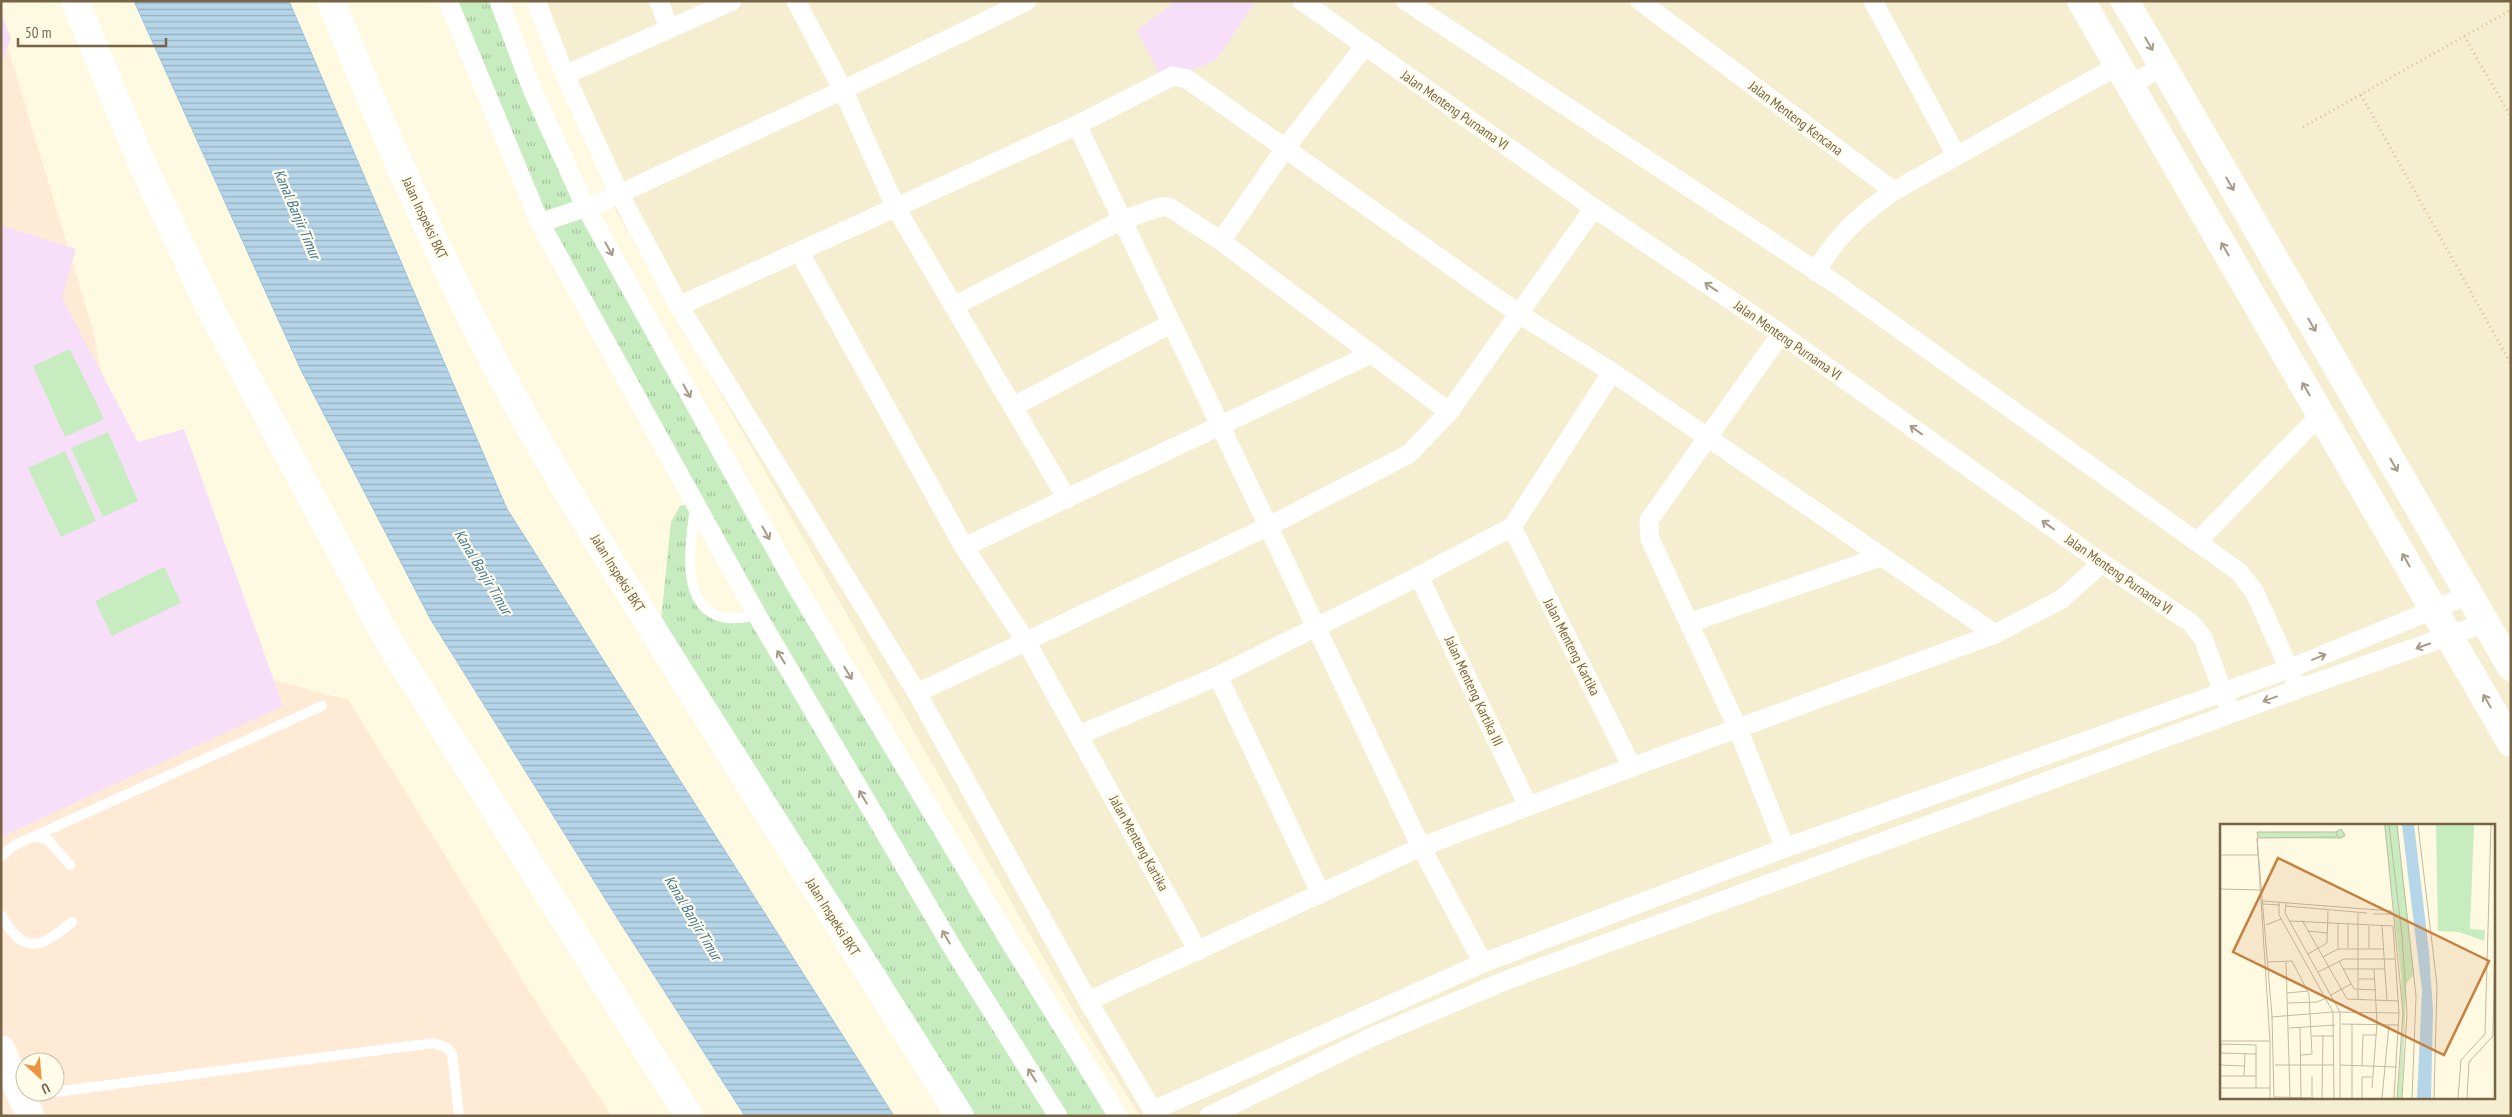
<svg xmlns="http://www.w3.org/2000/svg" width="2512" height="1117" font-family="'PT Sans Narrow',sans-serif">
<style>
.residential{fill:#f6eed0;fill-rule:evenodd}
.commercial{fill:#ffebd5;fill-rule:evenodd}
.education{fill:#f7dffa}
.grass{fill:url(#grass-tufts)}
.garden{fill:#c7ecbf}
.water{fill:url(#water-rules);stroke:#9ac2db}
.lines{fill:none;stroke-linecap:round;stroke-linejoin:round}
.path{stroke:#dac29a;stroke-width:3;stroke-dasharray:1 4;stroke-linecap:butt}
.lane{stroke:#fff;stroke-width:10}
.street{stroke:#fff;stroke-width:19}
.secondary{stroke:#fff;stroke-width:28}
.oneway{stroke:#a79a87}
.labels{text-anchor:middle;stroke-width:4.5;stroke-linejoin:round;paint-order:stroke}
.street-label{font-size:14px;fill:#776346;stroke:#fffcea}
.water-label{font-size:15px;font-style:italic;fill:#43789c;stroke:#fffcea}
.inset-road{fill:none;stroke:#c4b99f;stroke-width:1}
.view{fill:#c68040;fill-opacity:0.15;stroke:#c68040;stroke-width:2.5}
.inset-edge{fill:none;stroke:#776346;stroke-width:2.5}
</style>
<defs>
<pattern id="grass-tufts" width="24" height="20" patternUnits="userSpaceOnUse" patternTransform="scale(1.25)"><rect width="24" height="20" fill="#c7ecbf"/><path d="M3 7l-1-3M5 7V3M7 7l1-3M15 17l-1-3M17 17v-4M19 17l1-3" fill="none" stroke="#a6c39d"/></pattern>
<pattern id="water-rules" width="6" height="5" patternUnits="userSpaceOnUse" patternTransform="scale(1.25)"><rect width="6" height="5" fill="#b5d5e9"/><path d="M0 2.5h6" fill="none" stroke="#98b0bf"/></pattern>
</defs>
<rect width="100%" height="100%" fill="#fefae2"/>
<path class="residential" d="M 530,1 L 2511,1 L 2511,1116 L 1140,1116 L 1076,1015 L 612,204 ZM 2221,826 L 2493,826 L 2493,1098 L 2221,1098 Z"/>
<path class="commercial" d="M 1,25 L 94,334 L 104,390 L 269,679 L 348,700 L 553,1029 L 612,1116 L 1,1116 ZM 25,1062 L 55,1062 L 55,1092 L 25,1092 Z"/>
<g class="education">
<path d="M 1171,1 L 1256,1 L 1217,59 L 1164,83 L 1137,30 L 1171,5 Z"/>
<path d="M 1,13 L 11,38 L 1,64 Z"/>
<path d="M 1,225 L 76,249 L 62,298 L 138,442 L 184,429 L 283,706 L 1,837 Z"/>
</g>
<path class="grass" d="M 448,1 L 499,1 L 584,215 L 1119,1116 L 961,1116 L 659,639 L 671,522 L 680,506 L 695,503 L 695,592 L 722,617 L 756,615 L 501,133 Z"/>
<g class="garden">
<path d="M 70,349 L 104,419 L 65,437 L 33,366 Z"/>
<path d="M 108,432 L 138,501 L 103,517 L 71,448 Z"/>
<path d="M 65,451 L 96,521 L 61,537 L 28,468 Z"/>
<path d="M 164,567 L 181,603 L 112,636 L 95,601 Z"/>
</g>
<path class="water" d="M 134,1 L 289,1 L 507,509 L 894,1116 L 745,1116 L 621,924 L 431,620 L 301,370 Z"/>
<g class="lines">
<g class="path">
<path d="M 2464,36 L 2511,117"/>
<path d="M 2361,95 L 2511,364"/>
<path d="M 2303,127 L 2511,10"/>
</g>
<g class="lane">
<path d="M 695,507 C 691,539 678,606 722,617 C 732,620 746,617 757,615"/>
<path d="M 36,837 L 48,840 L 70,865"/>
<path d="M 1,856 L 15,845 L 322,706"/>
<path d="M 1,915 C 25,957 40,948 72,922"/>
<path d="M 55,1092 L 434,1043 L 447,1048 L 452,1054 L 459,1116"/>
<path d="M 24,1098 L 53,1092"/>
</g>
<g class="street">
<path d="M 448,1 L 540,223 L 757,615 L 955,952 L 1058,1116"/>
<path d="M 499,1 L 532,89 L 585,206 L 792,579 L 1007,937 L 1118,1116"/>
<path d="M 536,1 L 565,75 L 619,193 L 679,306 L 917,693 L 1088,1001 L 1421,847 L 1632,767 L 1995,634 L 2062,599 L 2102,563"/>
<path d="M 659,1 L 669,29"/>
<path d="M 796,1 L 843,90 L 896,208 L 1067,499"/>
<path d="M 1302,1 L 1594,208 L 1781,334 L 2102,563 L 2191,623 L 2203,638 L 2227,703"/>
<path d="M 1406,1 L 1839,286 L 2239,572 L 2254,591 L 2294,679"/>
<path d="M 1640,1 L 1894,191 L 2119,65"/>
<path d="M 1873,1 L 1956,155"/>
<path d="M 565,75 L 732,1"/>
<path d="M 2130,85 L 2162,67"/>
<path d="M 1077,125 L 1421,847 L 1483,963"/>
<path d="M 540,223 L 604,201 L 843,90 L 1027,1"/>
<path d="M 1221,241 L 1286,147 L 1364,47"/>
<path d="M 800,253 L 964,547 L 1027,643 L 1198,951"/>
<path d="M 1816,272 C 1835,237 1861,214 1894,191"/>
<path d="M 679,306 L 1077,125 L 1173,76 L 1187,79 L 1519,314 L 1612,372 L 1995,634"/>
<path d="M 954,306 L 1122,220 L 1160,207 L 1169,207 L 1221,241 L 1449,412"/>
<path d="M 1781,334 L 1649,520 L 1650,539 L 1738,729 L 1785,848"/>
<path d="M 1014,406 L 1170,324"/>
<path d="M 1512,527 L 1632,767"/>
<path d="M 2198,541 L 2321,414"/>
<path d="M 964,547 L 1371,354"/>
<path d="M 1419,576 L 1528,806"/>
<path d="M 1689,623 L 1880,557"/>
<path d="M 1218,676 L 1321,894"/>
<path d="M 917,693 L 1269,526 L 1409,454 L 1449,412 L 1594,208"/>
<path d="M 1079,735 L 1218,676 L 1419,576 L 1512,527 L 1612,372"/>
<path d="M 1088,1001 L 1156,1116"/>
<path d="M 1152,1111 L 1483,963 L 1785,848 L 2291,668 L 2469,595"/>
<path d="M 1209,1116 L 1372,1037 L 1507,980 L 2298,689 L 2485,623"/>
</g>
<g class="secondary">
<path d="M 75,1 L 140,159 L 210,308 L 388,640 L 689,1116"/>
<path d="M 331,1 C 378,119 429,235 487,348 C 545,460 614,567 681,675 C 773,822 866,969 960,1116"/>
<path d="M 2081,1 L 2511,743"/>
<path d="M 2125,1 L 2511,667"/>
<path d="M 1,1049 L 30,1116"/>
</g>
</g>
<defs><path id="oneway-shaft" d="M-6 0H5M1.5-3L5.5 0L1.5 3" fill="none" stroke-width="1.6" stroke-linecap="round" stroke-linejoin="round" transform="scale(1.25)"/></defs>
<g class="oneway">
<use href="#oneway-shaft" transform="translate(2149 44) rotate(60)"/>
<use href="#oneway-shaft" transform="translate(2230 184) rotate(60)"/>
<use href="#oneway-shaft" transform="translate(609 249) rotate(61)"/>
<use href="#oneway-shaft" transform="translate(2225 249) rotate(-120)"/>
<use href="#oneway-shaft" transform="translate(1711 287) rotate(-146)"/>
<use href="#oneway-shaft" transform="translate(2312 325) rotate(60)"/>
<use href="#oneway-shaft" transform="translate(2306 389) rotate(-120)"/>
<use href="#oneway-shaft" transform="translate(687 391) rotate(61)"/>
<use href="#oneway-shaft" transform="translate(1916 430) rotate(-144)"/>
<use href="#oneway-shaft" transform="translate(2394 465) rotate(60)"/>
<use href="#oneway-shaft" transform="translate(2048 525) rotate(-144)"/>
<use href="#oneway-shaft" transform="translate(766 533) rotate(61)"/>
<use href="#oneway-shaft" transform="translate(2406 560) rotate(-120)"/>
<use href="#oneway-shaft" transform="translate(2423 646) rotate(161)"/>
<use href="#oneway-shaft" transform="translate(781 657) rotate(-121)"/>
<use href="#oneway-shaft" transform="translate(2319 657) rotate(-22)"/>
<use href="#oneway-shaft" transform="translate(848 673) rotate(59)"/>
<use href="#oneway-shaft" transform="translate(2270 699) rotate(160)"/>
<use href="#oneway-shaft" transform="translate(2487 701) rotate(-120)"/>
<use href="#oneway-shaft" transform="translate(863 797) rotate(-121)"/>
<use href="#oneway-shaft" transform="translate(946 937) rotate(-120)"/>
<use href="#oneway-shaft" transform="translate(1032 1075) rotate(-122)"/>
</g>
<g class="labels">
<g class="street-label">
<text transform="translate(1455 110) rotate(35)" y="5">Jalan Menteng Purnama VI</text>
<text transform="translate(1796 118) rotate(37)" y="5">Jalan Menteng Kencana</text>
<text transform="translate(425 218) rotate(65)" y="5">Jalan Inspeksi BKT</text>
<text transform="translate(1788 340) rotate(35)" y="5">Jalan Menteng Purnama VI</text>
<text transform="translate(618 573) rotate(58)" y="5">Jalan Inspeksi BKT</text>
<text transform="translate(2119 574) rotate(35)" y="5">Jalan Menteng Purnama VI</text>
<text transform="translate(1572 647) rotate(63)" y="5">Jalan Menteng Kartika</text>
<text transform="translate(1474 691) rotate(65)" y="5">Jalan Menteng Kartika III</text>
<text transform="translate(1139 843) rotate(61)" y="5">Jalan Menteng Kartika</text>
<text transform="translate(833 917) rotate(58)" y="5">Jalan Inspeksi BKT</text>
</g>
<g class="water-label">
<text transform="translate(297 214) rotate(67)" y="5">Kanal Banjir Timur</text>
<text transform="translate(483 572) rotate(59)" y="5">Kanal Banjir Timur</text>
<text transform="translate(693 918) rotate(59)" y="5">Kanal Banjir Timur</text>
</g>
</g>
<g transform="translate(2220 824)">
<rect width="275" height="275" fill="#fefae2"/>
<path d="M 164,1 L 177,1 L 194,150 L 186,160 L 182,274 L 177,274 L 183,201 L 181,150 ZM 216,1 L 254,1 L 250,105 L 265,106 L 264,117 L 239,108 L 218,107 ZM 121,5 L 126,10 L 121,15 L 38,14 L 37,8 L 116,8 Z" fill="#c7ecbf"/>
<path d="M 182,1 L 194,1 L 209,128 L 213,187 L 211,274 L 197,274 L 202,167 Z" fill="#b5d5e9"/>
<path class="inset-road" d="M 165,1 L 183,189 L 177,274M 169,1 L 182,112 L 187,190 L 182,274M 177,1 L 196,172 L 192,274M 198,1 L 217,161 L 214,274M 38,14 L 37,8 L 116,8 L 121,5 L 125,12 L 118,14 L 116,8M 38,14 L 116,13M 0,31 L 38,31M 0,65 L 40,66M 43,77 L 171,87 L 172,90M 59,79 L 59,91 L 113,188 L 114,274M 66,79 L 65,89 L 120,188 L 120,274M 43,80 L 60,81M 66,82 L 147,89M 153,90 L 172,90M 82,96 L 127,175 L 179,177M 70,97 L 173,102 L 179,189 L 174,274M 118,99 L 118,125M 46,101 L 61,95M 162,102 L 167,177M 88,107 L 107,109M 128,124 L 128,100M 149,124 L 149,102M 88,130 L 107,119 L 108,87M 103,133 L 118,125 L 163,125M 119,137 L 134,165 L 156,166M 48,138 L 72,137 L 89,170 L 92,230 L 81,231M 66,138 L 70,273M 123,145 L 165,145M 98,148 L 124,135 L 175,135M 139,155 L 155,155M 67,169 L 88,167M 111,171 L 131,160M 138,176 L 138,89M 68,179 L 97,178 L 106,174M 51,193 L 113,188 L 179,189M 121,200 L 179,201M 80,203 L 81,274M 69,204 L 115,201M 92,212 L 114,212M 0,217 L 49,217M 1,229 L 36,230M 1,241 L 24,242M 55,241 L 114,241M 120,241 L 177,243M 142,242 L 143,211 L 156,211M 0,252 L 36,252M 24,252 L 25,230M 0,257 L 1,220 L 36,221 L 36,264M 0,264 L 50,264M 152,264 L 157,200 L 154,145M 55,273 L 94,274M 92,273 L 92,252M 50,274 L 50,217 L 37,14 L 52,192 L 54,274M 102,274 L 103,211M 132,274 L 132,200M 142,274 L 142,253 L 152,253M 162,274 L 169,201M 238,274 L 241,236 L 265,210 L 271,1M 247,274 L 249,238 L 273,212 L 275,112"/>
<path class="view" d="M 58,34 L 269,137 L 224,231 L 13,128 Z"/>
<rect width="275" height="275" class="inset-edge"/>
</g>
<rect width="2512" height="1117" fill="none" stroke="#776346" stroke-width="5"/>
<g transform="translate(40 1077) rotate(154)"><circle r="24" fill="#fffcea" stroke="#c9bfa8"/>
<path d="M0-4L9 19L0 12L-9 19Z" fill="#f1903d"/>
<text y="-8" font-size="14" font-weight="bold" text-anchor="middle" fill="#776346">U</text>
</g>
<path d="M18 38v8h148v-8" fill="none" stroke="#776346" stroke-width="2.5"/>
<text x="25" y="38" font-size="15" fill="#776346" stroke="#fffcea" stroke-width="4" paint-order="stroke">50 m</text>
</svg>
